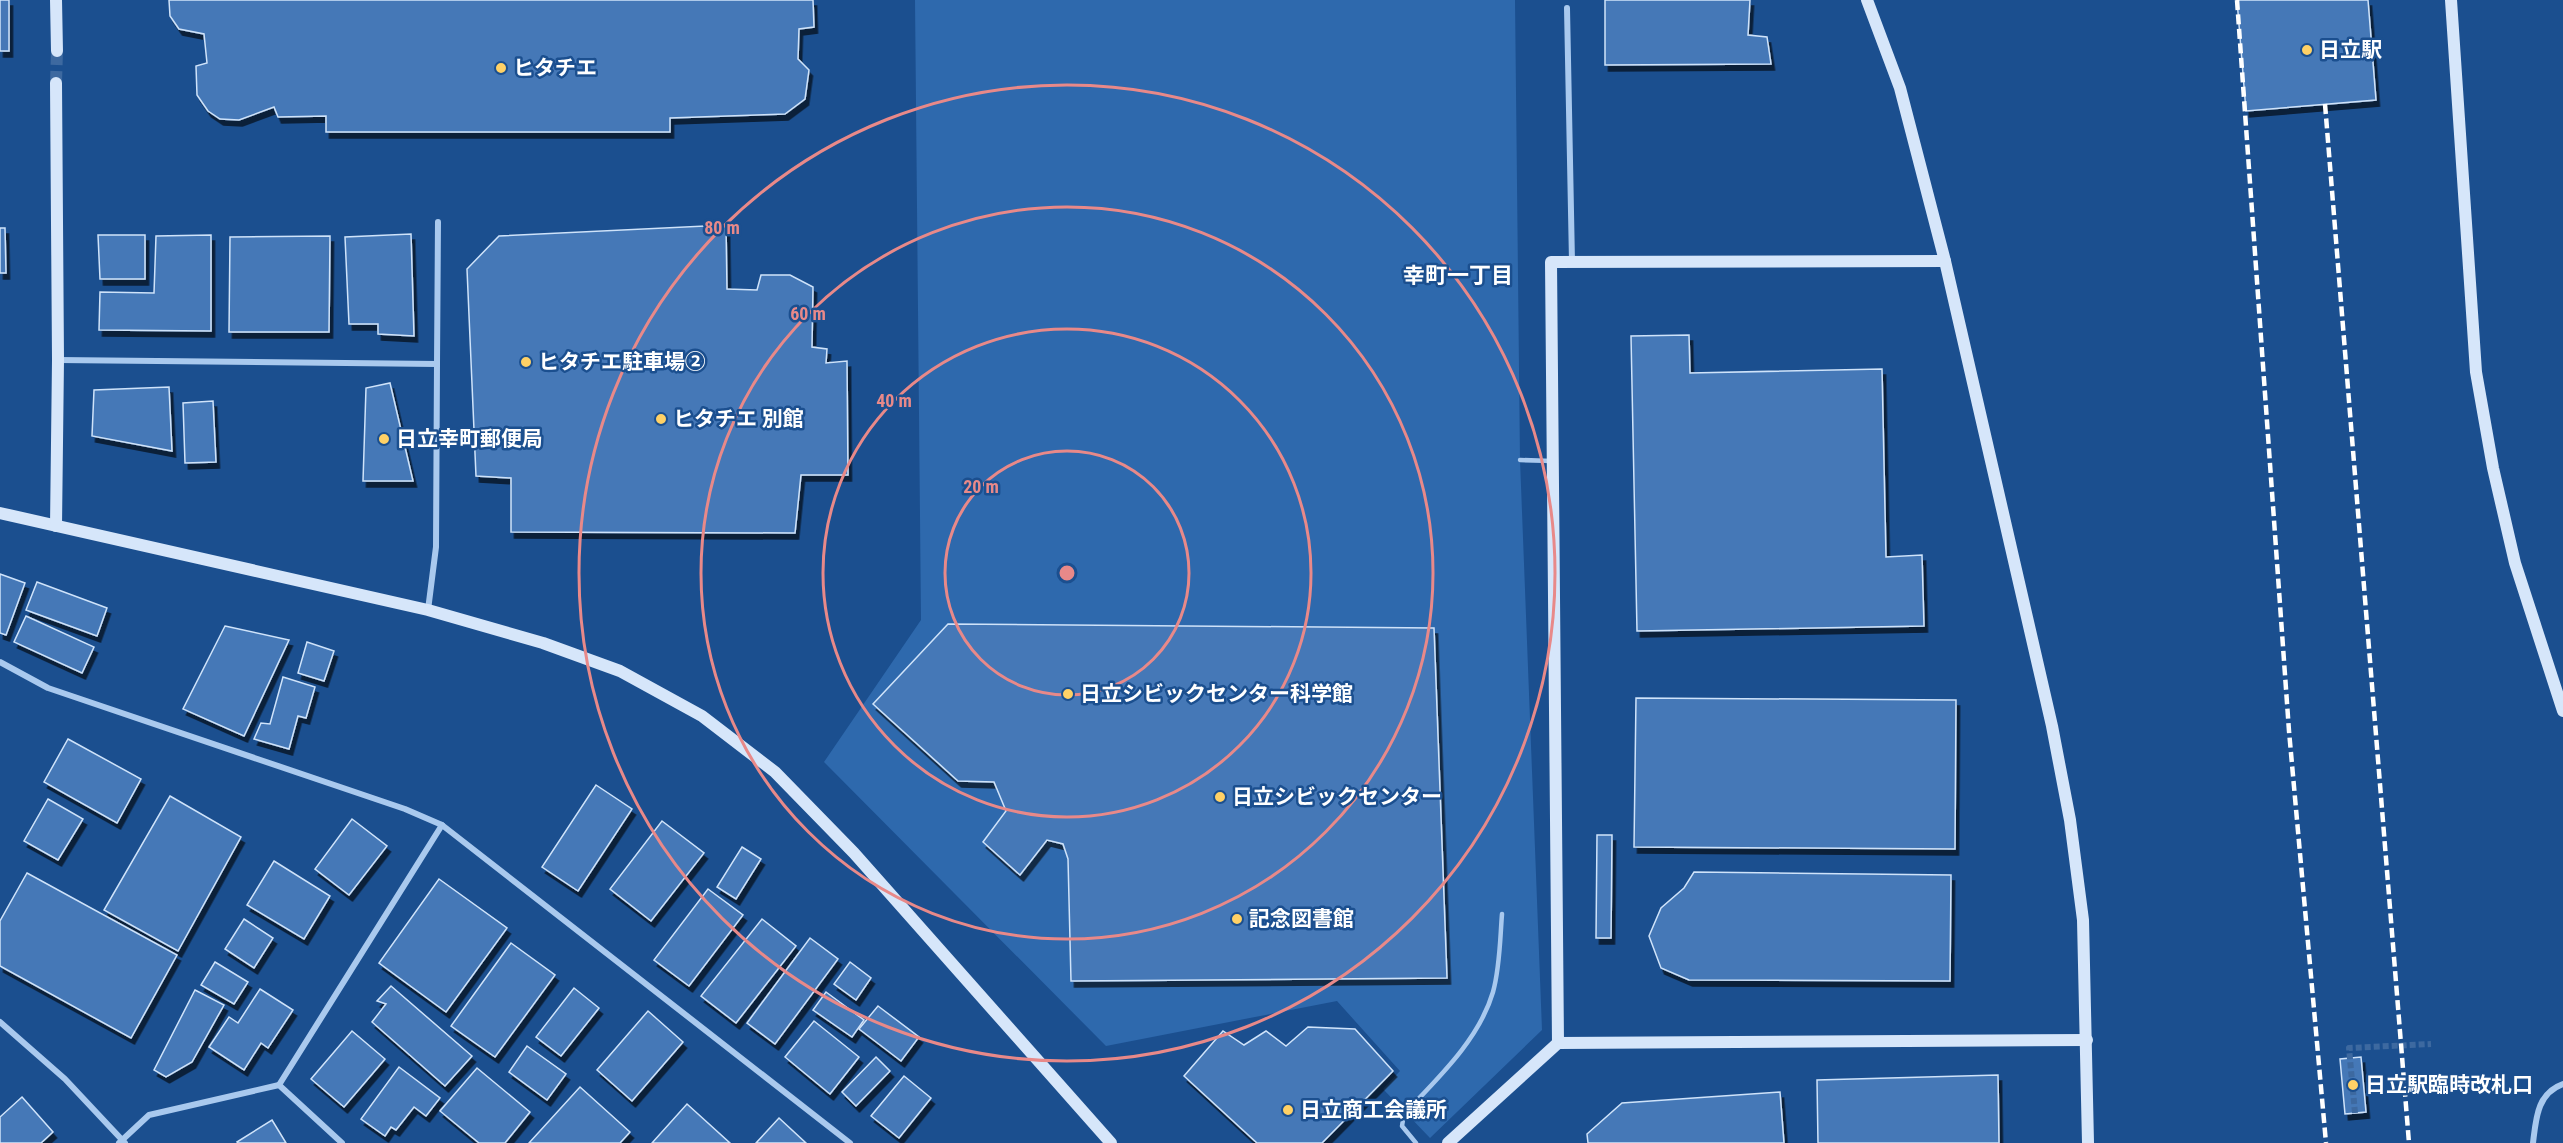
<svg xmlns="http://www.w3.org/2000/svg" width="2563" height="1143" font-family="'Roboto Condensed','Noto Sans JP',sans-serif">
<style>
.green{fill:#2e69ad}
.building{fill:#4478b7;stroke:#cfe3fa;stroke-width:1.5;filter:url(#shadow)}
.lines{fill:none;stroke-linecap:round;stroke-linejoin:round}
.street-tunnel{stroke:#3d69a0;stroke-width:6;stroke-dasharray:6 3;stroke-linecap:butt}
.secondary-tunnel{stroke:#3d69a0;stroke-width:12;stroke-dasharray:12 6;stroke-linecap:butt}
.lane{stroke:#a9c9ee;stroke-width:4.5}
.street{stroke:#a9c9ee;stroke-width:6}
.secondary{stroke:#d6e6fa;stroke-width:12}
.rail{stroke:#fff;stroke-width:4.5;stroke-dasharray:10 4.5;stroke-linecap:butt}
.ring{fill:none;stroke:#e88989;stroke-width:3}
.poi-dot{fill:#ffd166;stroke:#1b4f8f;stroke-width:2}
.labels{text-anchor:middle;stroke-width:5;stroke-linejoin:round;paint-order:stroke}
.poi-label{font-size:21px;font-weight:bold;fill:#fff;stroke:#1b4f8f;text-anchor:start}
.neighbourhood-label{font-size:22px;font-weight:bold;fill:#fff;stroke:#1b4f8f}
.centre{fill:#e88989;stroke:#1b4f8f;stroke-width:3}
.ring-label{font-size:18px;text-anchor:middle;font-weight:bold;fill:#e88989;stroke:#1b4f8f;stroke-width:5;stroke-linejoin:round;paint-order:stroke}
</style>
<defs>
<filter id="shadow"><feDropShadow dx="3.5" dy="6" stdDeviation="0" flood-color="#0009"/></filter>
</defs>
<rect width="100%" height="100%" fill="#1b4f8f"/>
<path class="green" d="M 915,0 L 1515,0 L 1520,460 L 1542,1030 L 1430,1138 L 1383,1089 L 1400,1071 L 1337,1001 L 1106,1046 L 824,762 L 921,620 Z"/>
<g class="building">
<rect x="0" y="0" width="9" height="51"/>
<path d="M 169,0 L 813,0 L 814,27 L 799,29 L 798,59 L 809,70 L 805,99 L 785,114 L 670,118 L 670,132 L 326,132 L 326,116 L 278,117 L 274,107 L 239,120 L 220,119 L 208,111 L 197,95 L 196,66 L 207,63 L 204,34 L 179,29 L 170,16 Z"/>
<path d="M 1605,0 L 1750,0 L 1748,35 L 1767,37 L 1771,64 L 1605,65 Z"/>
<path d="M 2237,0 L 2368,0 L 2376,100 L 2246,111 Z"/>
<path d="M 726,225 L 727,289 L 757,290 L 761,275 L 790,275 L 813,287 L 812,347 L 827,349 L 826,363 L 847,361 L 848,475 L 801,475 L 795,533 L 511,532 L 511,478 L 476,476 L 467,269 L 499,236 Z"/>
<path d="M 0,228 L 5,228 L 6,273 L 0,273 Z"/>
<path d="M 411,234 L 414,336 L 378,334 L 378,324 L 349,324 L 345,237 Z"/>
<path d="M 98,235 L 145,235 L 145,279 L 100,279 Z"/>
<path d="M 211,235 L 211,331 L 99,330 L 100,292 L 154,293 L 156,236 Z"/>
<path d="M 330,236 L 329,332 L 229,332 L 230,237 Z"/>
<path d="M 1689,335 L 1690,373 L 1882,369 L 1886,557 L 1922,555 L 1924,626 L 1637,631 L 1631,336 Z"/>
<path d="M 390,383 L 413,481 L 363,481 L 366,388 Z"/>
<path d="M 169,387 L 172,451 L 92,436 L 94,390 Z"/>
<path d="M 213,401 L 216,462 L 185,463 L 183,403 Z"/>
<path d="M 0,574 L 25,583 L 6,635 L 0,633 Z"/>
<path d="M 37,582 L 107,608 L 97,636 L 26,610 Z"/>
<path d="M 26,616 L 94,647 L 82,673 L 14,642 Z"/>
<path d="M 948,624 L 1434,628 L 1447,978 L 1071,981 L 1068,859 L 1063,844 L 1047,840 L 1020,875 L 983,842 L 1006,811 L 994,782 L 958,781 L 873,704 Z"/>
<path d="M 225,626 L 289,640 L 244,736 L 183,709 Z"/>
<path d="M 307,642 L 334,651 L 324,681 L 298,673 Z"/>
<path d="M 283,677 L 315,687 L 306,718 L 298,716 L 289,749 L 254,739 L 261,723 L 270,724 Z"/>
<path d="M 1636,698 L 1956,700 L 1955,849 L 1634,847 Z"/>
<path d="M 68,739 L 141,779 L 117,823 L 44,782 Z"/>
<path d="M 596,785 L 632,809 L 578,891 L 542,867 Z"/>
<path d="M 170,796 L 241,837 L 178,951 L 104,910 Z"/>
<path d="M 48,799 L 83,819 L 58,860 L 24,841 Z"/>
<path d="M 352,819 L 387,846 L 349,895 L 315,869 Z"/>
<path d="M 662,821 L 704,853 L 651,921 L 610,889 Z"/>
<path d="M 1597,835 L 1612,835 L 1611,938 L 1596,938 Z"/>
<path d="M 742,847 L 761,859 L 736,899 L 717,887 Z"/>
<path d="M 274,861 L 330,896 L 304,939 L 247,905 Z"/>
<path d="M 1694,872 L 1951,875 L 1950,981 L 1689,980 L 1661,968 L 1649,936 L 1661,908 L 1684,888 Z"/>
<path d="M 27,873 L 177,955 L 131,1038 L 0,966 L 0,921 Z"/>
<path d="M 439,879 L 507,928 L 446,1012 L 379,963 Z"/>
<path d="M 708,889 L 743,915 L 689,986 L 654,960 Z"/>
<path d="M 244,919 L 273,938 L 254,968 L 225,949 Z"/>
<path d="M 762,919 L 796,946 L 736,1023 L 701,996 Z"/>
<path d="M 810,938 L 838,959 L 775,1044 L 747,1023 Z"/>
<path d="M 511,943 L 555,975 L 495,1057 L 451,1026 Z"/>
<path d="M 215,962 L 248,982 L 234,1004 L 201,985 Z"/>
<path d="M 850,962 L 871,978 L 856,1000 L 834,984 Z"/>
<path d="M 391,986 L 472,1056 L 445,1086 L 372,1022 L 386,1004 L 377,1001 Z"/>
<path d="M 574,988 L 599,1008 L 561,1056 L 536,1037 Z"/>
<path d="M 260,989 L 293,1010 L 268,1048 L 261,1043 L 244,1070 L 209,1047 L 229,1017 L 238,1023 Z"/>
<path d="M 195,990 L 224,1005 L 192,1062 L 166,1077 L 154,1070 Z"/>
<path d="M 826,992 L 864,1020 L 852,1037 L 813,1010 Z"/>
<path d="M 878,1006 L 919,1037 L 901,1061 L 859,1029 Z"/>
<path d="M 648,1011 L 683,1042 L 632,1101 L 597,1070 Z"/>
<path d="M 814,1021 L 859,1057 L 830,1094 L 785,1057 Z"/>
<path d="M 1308,1027 L 1355,1029 L 1393,1071 L 1322,1143 L 1257,1143 L 1184,1076 L 1223,1031 L 1244,1045 L 1266,1031 L 1286,1046 Z"/>
<path d="M 352,1031 L 385,1059 L 344,1107 L 311,1079 Z"/>
<path d="M 527,1046 L 566,1074 L 547,1100 L 509,1072 Z"/>
<path d="M 876,1057 L 890,1071 L 856,1106 L 842,1092 Z"/>
<path d="M 2361,1057 L 2366,1112 L 2345,1114 L 2340,1059 Z"/>
<path d="M 399,1067 L 440,1098 L 426,1116 L 414,1107 L 396,1130 L 391,1127 L 385,1136 L 361,1119 Z"/>
<path d="M 477,1068 L 530,1112 L 505,1143 L 479,1143 L 440,1111 Z"/>
<path d="M 1998,1075 L 1999,1143 L 1818,1143 L 1817,1080 Z"/>
<path d="M 904,1076 L 931,1098 L 899,1138 L 871,1116 Z"/>
<path d="M 580,1087 L 630,1132 L 620,1143 L 529,1143 Z"/>
<path d="M 1780,1092 L 1784,1143 L 1588,1143 L 1587,1134 L 1622,1103 Z"/>
<path d="M 22,1097 L 53,1132 L 41,1143 L 0,1143 L 0,1117 Z"/>
<path d="M 687,1104 L 730,1143 L 652,1143 Z"/>
<path d="M 779,1118 L 806,1143 L 756,1143 Z"/>
<path d="M 272,1120 L 286,1143 L 238,1143 L 237,1142 Z"/>
</g>
<g class="lines">
<path class="street-tunnel" d="M 2355,1113 L 2349,1048 L 2431,1044"/>
<path class="secondary-tunnel" d="M 56,83 L 57,51"/>
<g class="lane">
<path d="M 1520,460 L 1552,461"/>
<path d="M 1416,1143 L 1402,1126 L 1404,1114 C 1437,1079 1479,1040 1493,992 C 1500,967 1500,939 1502,914"/>
</g>
<g class="street">
<path d="M 1567,8 L 1572,262"/>
<path d="M 58,360 L 437,364 L 436,547 L 428,610"/>
<path d="M 437,364 L 438,222"/>
<path d="M 0,662 L 48,688 L 405,809 L 442,825 L 850,1143"/>
<path d="M 0,1022 L 65,1079 L 125,1143"/>
<path d="M 279,1085 L 442,825"/>
<path d="M 119,1143 L 149,1115 L 279,1085 L 342,1143"/>
<path d="M 2533,1143 C 2536,1119 2537,1093 2563,1084"/>
</g>
<g class="secondary">
<path d="M 56,0 L 57,51"/>
<path d="M 1867,0 L 1900,88 L 1945,261 L 2052,726 L 2070,820 L 2083,920 L 2088,1143"/>
<path d="M 2451,0 L 2476,372 L 2493,468 L 2515,563 L 2563,711"/>
<path d="M 1945,261 L 1551,262 L 1558,1043 L 2087,1040"/>
<path d="M 0,513 L 428,610 L 543,643 L 620,671 L 702,716 L 775,772 L 854,853 L 1111,1143"/>
<path d="M 56,526 L 58,360 L 56,83"/>
<path d="M 1448,1143 L 1558,1043"/>
</g>
<g class="rail">
<path d="M 2237,0 L 2289,731 L 2326,1143"/>
<path d="M 2325,104 L 2409,1143"/>
</g>
</g>
<g class="ring">
<circle cx="1067" cy="573" r="122"/>
<circle cx="1067" cy="573" r="244"/>
<circle cx="1067" cy="573" r="366"/>
<circle cx="1067" cy="573" r="488"/>
</g>
<g class="poi-dot">
<circle cx="2307" cy="50" r="6"/>
<circle cx="501" cy="68" r="6"/>
<circle cx="526" cy="362" r="6"/>
<circle cx="661" cy="419" r="6"/>
<circle cx="384" cy="439" r="6"/>
<circle cx="1068" cy="694" r="6"/>
<circle cx="1220" cy="797" r="6"/>
<circle cx="1237" cy="919" r="6"/>
<circle cx="2353" cy="1085" r="6"/>
<circle cx="1288" cy="1110" r="6"/>
</g>
<g class="labels">
<g class="poi-label">
<text x="2319" y="57">日立駅</text>
<text x="513" y="75">ヒタチエ</text>
<text x="538" y="369">ヒタチエ駐車場②</text>
<text x="673" y="426">ヒタチエ 別館</text>
<text x="396" y="446">日立幸町郵便局</text>
<text x="1080" y="701">日立シビックセンター科学館</text>
<text x="1232" y="804">日立シビックセンター</text>
<text x="1249" y="926">記念図書館</text>
<text x="2365" y="1092">日立駅臨時改札口</text>
<text x="1300" y="1117">日立商工会議所</text>
</g>
<g class="neighbourhood-label">
<text x="1458" y="283">幸町一丁目</text>
</g>
</g>
<circle cx="1067" cy="573" r="9" class="centre"/>
<g class="ring-label">
<text x="722" y="234">80 m</text>
<text x="808" y="320">60 m</text>
<text x="894" y="407">40 m</text>
<text x="981" y="493">20 m</text>
</g>
</svg>
